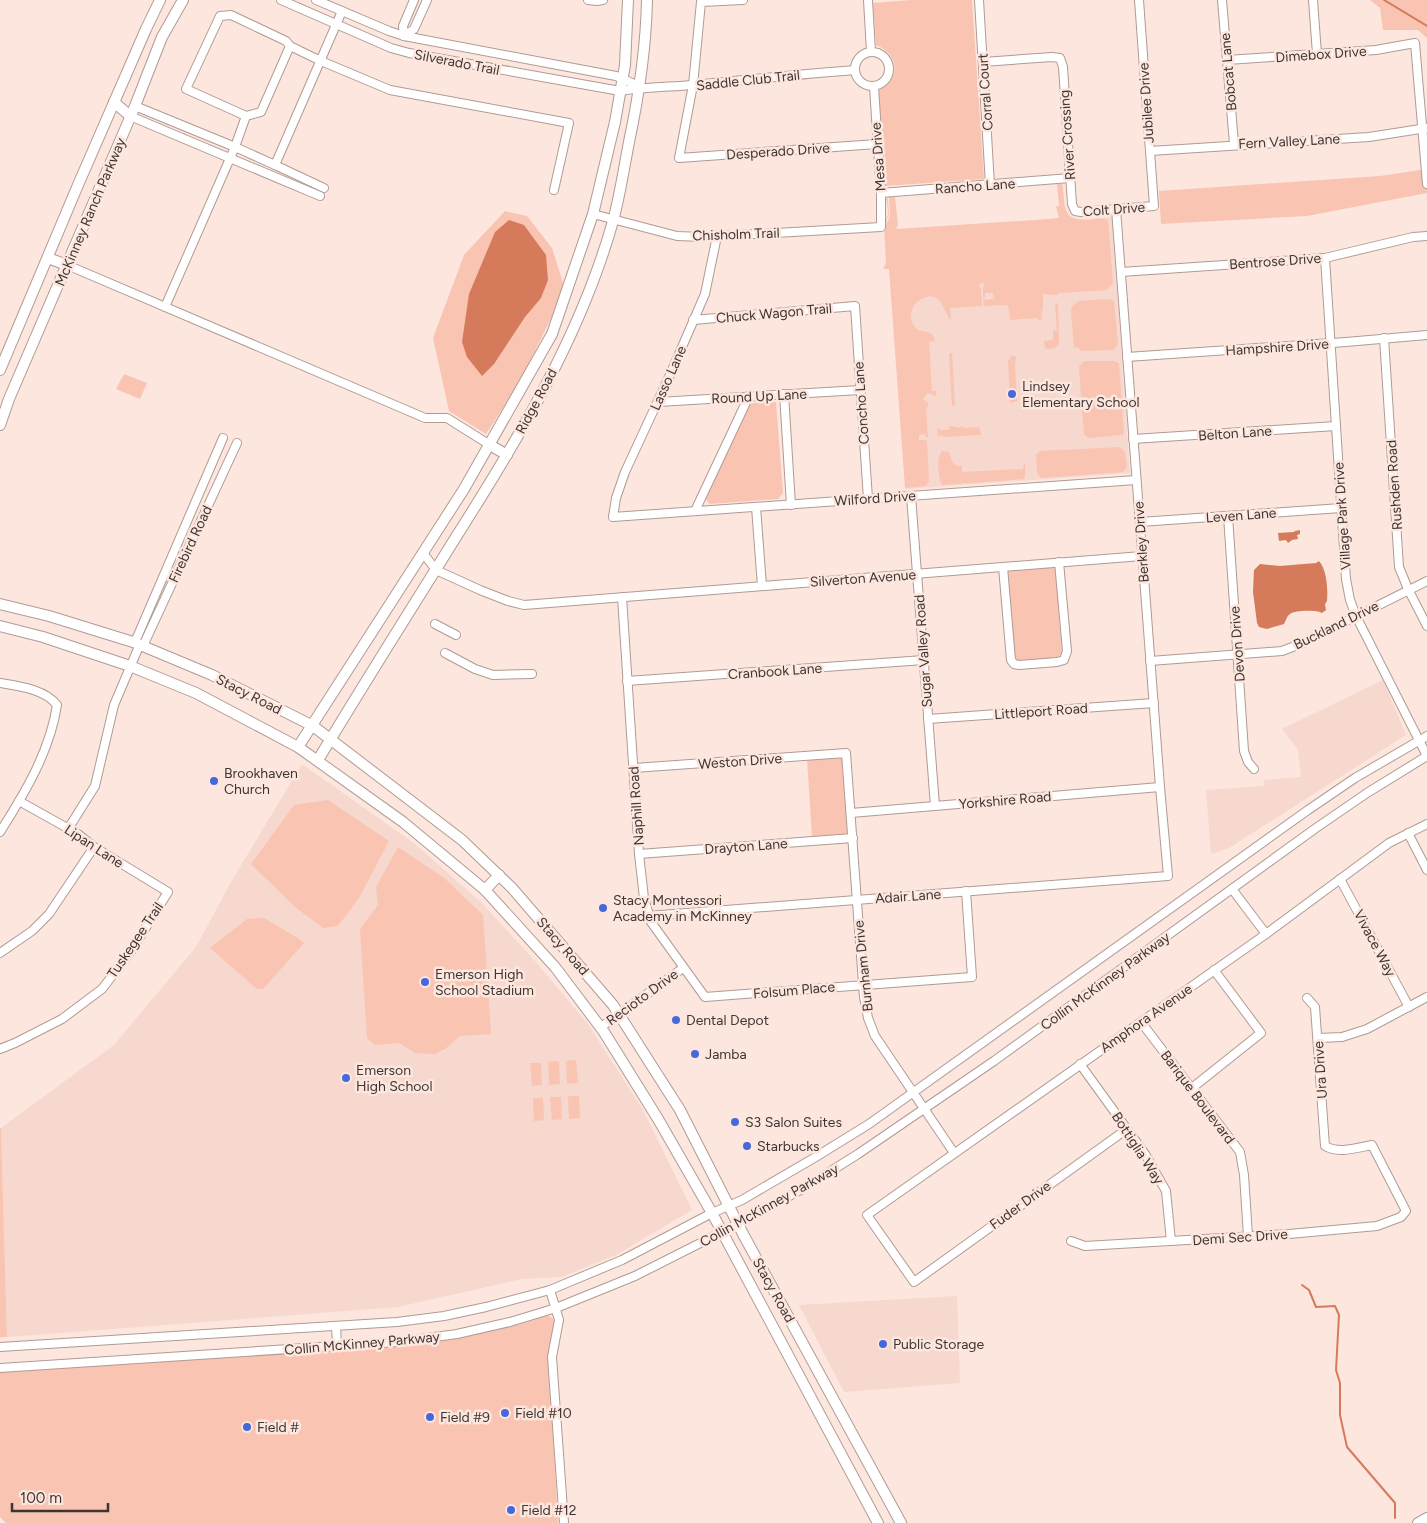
<svg xmlns="http://www.w3.org/2000/svg" width="1427" height="1523" font-family="Figtree,sans-serif">
<style>
.built{fill:#f6d8ce}
.green{fill:#fac4b2}
.water{fill:#d57b5c}
.lines{fill:none;stroke-linecap:round;stroke-linejoin:round}
.stream{stroke:#d57b5c;stroke-width:2}
.minor-casing{stroke:#b09b94;stroke-width:10}
.major-casing{stroke:#b09b94;stroke-width:12}
.minor{stroke:#fff;stroke-width:8}
.major{stroke:#fff;stroke-width:10}
.poi-dot{fill:#4768db;stroke:#fce6de;stroke-width:2}
.labels{text-anchor:middle;stroke-width:5;stroke-linejoin:round;paint-order:stroke}
.street-label{font-size:14px;fill:#3e3532;stroke:#fce6de}
.poi-label{font-size:14px;fill:#3e3532;stroke:#fce6de;text-anchor:start}
</style>
<rect width="100%" height="100%" fill="#fce6de"/>
<g class="built">
<path d="M 1112,217 L 1130,473 L 906,489 L 888,241 L 896,232 Z"/>
<path d="M 1383,680 L 1406,735 L 1229,848 L 1211,854 L 1206,790 L 1264,786 L 1264,780 L 1301,777 L 1298,750 L 1282,729 Z"/>
<path d="M 302,764 L 415,844 L 482,903 L 535,961 L 588,1024 L 643,1110 L 692,1210 L 616,1255 L 561,1277 L 522,1279 L 398,1307 L 7,1337 L 1,1128 L 114,1045 L 196,947 L 231,882 Z"/>
<path d="M 957,1296 L 960,1383 L 844,1392 L 799,1305 Z"/>
</g>
<g class="green">
<path d="M 911,0 L 972,0 L 984,179 L 885,186 L 878,91 C 901,79 900,55 876,45 L 873,3 Z"/>
<path d="M 1370,0 L 1427,0 L 1427,38 L 1418,30 L 1383,30 L 1380,8 Z"/>
<path d="M 1427,169 L 1427,193 L 1307,216 L 1161,224 L 1159,191 L 1380,176 Z"/>
<path d="M 1057,184 L 1062,184 L 1063,187 C 1065,211 1063,221 1092,220 C 1097,219 1103,218 1108,220 L 1113,282 L 1107,290 L 1059,293 L 1057,295 L 1043,294 L 1043,311 L 1041,311 L 1042,320 L 1038,320 L 1037,318 L 1010,320 L 1008,305 L 984,306 L 983,300 L 994,299 L 993,293 L 985,293 L 985,298 L 983,298 L 983,288 L 985,285 L 982,282 L 979,286 L 981,289 L 982,306 L 950,308 L 951,320 C 943,313 942,288 921,299 C 910,305 907,321 917,329 C 922,332 928,331 932,334 C 934,336 934,339 935,341 L 929,342 L 932,391 L 937,391 L 935,397 L 934,395 L 928,393 L 923,399 L 929,404 L 926,409 L 928,437 L 925,437 L 925,434 L 919,435 L 919,440 L 925,440 L 927,441 L 929,481 L 926,486 L 905,488 L 889,269 L 883,269 L 886,263 L 884,224 L 888,215 L 887,201 L 883,198 L 888,199 L 889,216 L 887,219 L 886,225 L 890,216 L 889,196 L 900,195 L 895,197 L 898,225 L 896,229 L 1049,219 L 1059,218 L 1056,206 L 1059,206 Z"/>
<path d="M 505,211 L 527,216 L 552,248 L 565,289 L 521,380 L 486,434 L 449,411 L 433,338 L 464,255 Z"/>
<path d="M 1109,299 L 1114,301 L 1118,344 L 1113,350 L 1082,351 L 1077,347 L 1074,348 L 1071,311 L 1072,306 L 1079,301 Z"/>
<path d="M 1058,303 L 1059,344 L 1055,348 L 1046,349 L 1045,348 L 1044,341 L 1053,340 L 1053,331 L 1057,330 L 1055,304 Z"/>
<path d="M 950,353 L 952,353 L 955,405 L 952,406 L 949,355 Z"/>
<path d="M 1012,355 L 1016,357 L 1015,365 L 1017,401 L 1010,403 L 1008,360 L 1010,359 Z"/>
<path d="M 1085,361 L 1114,361 L 1119,363 L 1124,433 L 1122,435 L 1089,438 L 1084,435 L 1079,367 L 1082,363 Z"/>
<path d="M 124,374 L 147,383 L 140,399 L 116,389 Z"/>
<path d="M 776,402 L 783,493 L 778,499 L 709,504 L 705,497 L 751,403 Z"/>
<path d="M 949,426 L 957,427 L 958,428 L 963,426 L 964,428 L 979,427 L 981,433 L 980,435 L 943,437 L 941,435 L 938,437 L 937,428 L 942,430 L 949,430 Z"/>
<path d="M 1120,447 L 1125,452 L 1127,467 L 1123,472 L 1041,478 L 1037,473 L 1036,455 L 1040,451 Z"/>
<path d="M 942,451 L 949,452 C 952,460 951,466 962,466 L 962,472 L 1023,469 L 1024,463 L 1025,464 L 1025,477 L 1024,479 L 942,485 C 938,477 936,458 942,451 Z"/>
<path d="M 1053,566 L 1057,569 L 1057,573 L 1056,575 L 1062,654 L 1055,658 L 1018,661 L 1014,658 L 1005,573 L 1007,570 Z"/>
<path d="M 840,757 L 843,760 L 848,831 L 845,835 L 812,837 L 807,759 Z"/>
<path d="M 328,800 L 389,841 L 359,898 L 338,926 L 323,928 L 295,907 L 251,864 L 294,805 Z"/>
<path d="M 398,847 L 444,878 L 483,915 L 491,1034 L 460,1036 L 445,1049 L 435,1054 L 415,1053 L 399,1043 L 375,1045 L 367,1038 L 360,929 L 378,905 L 376,887 Z"/>
<path d="M 264,918 L 298,938 L 304,943 L 263,989 L 257,989 L 210,948 L 247,919 Z"/>
<path d="M 576,1060 L 578,1083 L 567,1084 L 566,1061 Z"/>
<path d="M 559,1061 L 560,1084 L 549,1085 L 548,1062 Z"/>
<path d="M 530,1063 L 541,1063 L 542,1085 L 532,1086 Z"/>
<path d="M 568,1096 L 579,1096 L 580,1118 L 569,1119 Z"/>
<path d="M 550,1097 L 561,1097 L 562,1119 L 552,1120 Z"/>
<path d="M 533,1098 L 543,1098 L 544,1120 L 534,1121 Z"/>
<path d="M 0,1128 L 1,1128 L 7,1337 L 0,1337 Z"/>
<path d="M 545,1316 L 550,1316 L 556,1322 L 549,1357 L 558,1523 L 6,1523 L 0,1517 L 0,1371 L 394,1346 C 445,1340 497,1334 545,1316 Z"/>
</g>
<g class="water">
<path d="M 509,220 L 524,225 L 546,255 L 548,280 L 541,298 L 525,317 L 494,364 L 482,376 L 467,357 L 462,342 L 469,294 L 495,232 Z"/>
<path d="M 1300,530 L 1300,534 L 1297,535 L 1298,539 L 1292,540 L 1288,543 L 1286,540 L 1279,541 L 1278,533 L 1294,532 L 1295,531 Z"/>
<path d="M 1319,561 C 1327,570 1328,590 1327,601 L 1325,604 L 1326,610 L 1322,613 C 1317,610 1295,610 1290,614 C 1287,616 1286,620 1284,624 L 1267,629 L 1259,627 L 1257,623 L 1253,592 L 1254,570 L 1260,564 L 1280,566 L 1316,563 Z"/>
</g>
<g class="lines">
<g class="stream">
<path d="M 1384,0 L 1427,26"/>
<path d="M 1302,1285 L 1309,1290 L 1316,1307 L 1335,1306 L 1339,1315 L 1336,1370 L 1340,1383 L 1340,1415 L 1347,1447 L 1395,1503 L 1395,1518"/>
</g>
<g class="minor-casing">
<g id="minor">
<path d="M 281,0 L 391,48 L 409,53 L 620,91 C 644,87 669,87 693,85 C 747,80 801,74 855,70"/>
<path d="M 316,0 L 389,31 L 404,36 L 616,76 L 641,87"/>
<path d="M 588,0 L 597,1 L 603,0"/>
<path d="M 743,0 L 701,2 L 693,85 L 679,158 L 877,144"/>
<path d="M 868,0 L 871,52"/>
<path d="M 979,0 L 990,185"/>
<path d="M 1222,0 L 1234,144"/>
<path d="M 1313,0 L 1317,54"/>
<path d="M 404,36 L 414,29 L 427,0"/>
<path d="M 404,36 L 403,26 L 414,0"/>
<path d="M 290,46 L 321,61 L 390,90 L 569,123 L 554,190"/>
<circle cx="872" cy="69" r="17"/>
<path d="M 1227,60 L 1376,50 L 1415,43 L 1427,184"/>
<path d="M 983,62 L 1052,57 L 1060,58 L 1063,67 L 1072,204 L 1075,211 L 1081,212 L 1154,206 L 1139,0"/>
<path d="M 135,106 L 235,147 L 246,116 L 186,89 L 220,16 L 231,15 L 286,41 L 290,46 L 261,112 L 246,116"/>
<path d="M 130,116 L 320,196"/>
<path d="M 1150,151 L 1369,137 L 1427,128"/>
<path d="M 275,165 L 324,188"/>
<path d="M 881,193 L 1070,178"/>
<path d="M 593,214 L 677,236 L 703,237 L 881,227 L 881,193 L 874,87"/>
<path d="M 717,236 L 705,294 L 669,377 L 625,472 L 616,498 L 613,517 L 1136,480"/>
<path d="M 1325,258 L 1346,579 L 1350,600 L 1356,616 L 1427,756"/>
<path d="M 67,265 L 425,418 L 447,418 L 490,445"/>
<path d="M 1121,272 L 1325,258 L 1413,237 L 1427,236"/>
<path d="M 165,307 L 235,147 L 275,165 L 342,11"/>
<path d="M 693,320 L 855,306 L 868,499"/>
<path d="M 1384,338 L 1399,567 L 1408,589 L 1427,626"/>
<path d="M 1127,357 L 1346,342 L 1427,335"/>
<path d="M 784,394 L 791,505"/>
<path d="M 658,402 L 860,390"/>
<path d="M 1133,439 L 1336,426"/>
<path d="M 911,496 L 935,806"/>
<path d="M 756,507 L 762,586"/>
<path d="M 695,511 L 749,396"/>
<path d="M 1228,516 L 1244,751 L 1248,762 L 1254,769"/>
<path d="M 1140,522 L 1341,508"/>
<path d="M 423,553 L 436,570 L 480,590 L 508,601 L 524,605 L 1142,556"/>
<path d="M 1003,567 L 1011,660 L 1014,664 L 1019,665 L 1057,662 L 1064,660 L 1067,651 L 1059,562"/>
<path d="M 622,597 L 639,854 L 644,898 L 651,922 L 705,997 L 972,977 L 966,891"/>
<path d="M 435,624 L 456,635"/>
<path d="M 135,642 L 223,438"/>
<path d="M 143,646 L 237,443"/>
<path d="M 445,653 L 475,669 L 493,675 L 532,674"/>
<path d="M 1150,661 L 1282,651 L 1303,643 L 1427,581"/>
<path d="M 627,681 L 924,660"/>
<path d="M 0,683 C 18,686 45,689 57,705 C 50,751 25,793 0,832"/>
<path d="M 928,719 L 1154,703"/>
<path d="M 634,768 L 846,753 L 864,997 L 868,1018 L 875,1036 L 954,1153"/>
<path d="M 851,813 L 1160,787"/>
<path d="M 68,829 L 95,786 L 114,705 L 140,644"/>
<path d="M 1408,833 L 1427,870"/>
<path d="M 639,854 L 853,838"/>
<path d="M 1340,879 L 1409,1007"/>
<path d="M 1232,889 L 1266,934"/>
<path d="M 648,916 L 1168,876 L 1160,787 L 1116,209"/>
<path d="M 0,953 L 32,931 L 49,914 L 94,847"/>
<path d="M 1141,1022 L 1240,1152 L 1244,1175 L 1248,1236"/>
<path d="M 601,1027 L 683,968"/>
<path d="M 1318,1038 L 1342,1037 L 1367,1029 L 1427,997"/>
<path d="M 0,1049 L 15,1043 L 62,1019 L 102,989 L 131,951 L 168,892 L 94,847 L 78,834 L 19,801"/>
<path d="M 1080,1064 L 1145,1154 L 1166,1191 L 1171,1241"/>
<path d="M 1192,1088 L 1261,1033 L 1214,970"/>
<path d="M 1127,1129 L 914,1282 L 867,1215 L 1266,934 L 1389,843 L 1427,824"/>
<path d="M 1071,1241 L 1085,1246 L 1289,1234 L 1377,1226 L 1401,1217 L 1406,1211 L 1372,1145 C 1356,1148 1339,1154 1325,1146 L 1315,1007 L 1307,998"/>
<path d="M 550,1290 L 559,1320 L 552,1357 L 564,1523"/>
<path d="M 336,1326 L 337,1346"/>
<path d="M 0,1347 L 397,1322 L 444,1316 L 486,1307 L 550,1290 L 622,1260 L 712,1213 L 742,1200 L 814,1158 L 869,1124 L 1308,810 L 1355,778 L 1427,736"/>
<path d="M 0,1368 L 397,1342 L 457,1334 L 510,1322 L 556,1308 L 635,1276 L 738,1224 L 804,1188 L 858,1154 L 994,1061 L 1316,828 L 1367,793 L 1427,756"/>
</g>
</g>
<g class="major-casing">
<g id="major">
<path d="M 114,102 L 130,116"/>
<path d="M 48,258 L 67,265"/>
<path d="M 0,370 L 78,185 L 146,29 L 160,0"/>
<path d="M 0,425 L 9,399 L 135,106 L 162,37 L 183,0"/>
<path d="M 490,445 L 507,455"/>
<path d="M 0,604 L 49,616 L 133,642 L 212,675 L 313,726 L 462,840 L 512,888 L 613,1005 L 680,1110 L 743,1234 L 901,1523"/>
<path d="M 0,626 L 43,637 L 130,666 L 196,693 L 298,747 L 403,822 L 485,890 L 555,967 L 604,1032 L 658,1119 L 712,1213 L 878,1523"/>
<path d="M 298,747 L 464,489 L 552,334 L 593,214 L 615,122 L 625,65 L 628,0"/>
<path d="M 318,760 C 363,685 410,611 456,537 C 519,438 581,335 613,221 C 620,195 624,168 629,142 C 639,95 646,49 647,0"/>
<path d="M 485,890 L 499,875"/>
<path d="M 1418,1523 L 1427,1518"/>
</g>
</g>
<use href="#minor" class="minor"/>
<use href="#major" class="major"/>
</g>
<g class="poi-dot">
<circle cx="1012" cy="394" r="5"/>
<circle cx="214" cy="781" r="5"/>
<circle cx="603" cy="908" r="5"/>
<circle cx="425" cy="982" r="5"/>
<circle cx="676" cy="1020" r="5"/>
<circle cx="695" cy="1054" r="5"/>
<circle cx="346" cy="1078" r="5"/>
<circle cx="735" cy="1122" r="5"/>
<circle cx="747" cy="1146" r="5"/>
<circle cx="883" cy="1344" r="5"/>
<circle cx="505" cy="1413" r="5"/>
<circle cx="430" cy="1417" r="5"/>
<circle cx="247" cy="1427" r="5"/>
<circle cx="511" cy="1510" r="5"/>
</g>
<g class="labels">
<g class="street-label">
<text transform="translate(1321 54) rotate(-4)" y="5">Dimebox Drive</text>
<text transform="translate(457 62) rotate(11)" y="5">Silverado Trail</text>
<text transform="translate(1228 72) rotate(-95)" y="5">Bobcat Lane</text>
<text transform="translate(748 80) rotate(-6)" y="5">Saddle Club Trail</text>
<text transform="translate(985 92) rotate(-94)" y="5">Corral Court</text>
<text transform="translate(1146 103) rotate(-94)" y="5">Jubilee Drive</text>
<text transform="translate(1067 135) rotate(-94)" y="5">River Crossing</text>
<text transform="translate(1289 141) rotate(-3)" y="5">Fern Valley Lane</text>
<text transform="translate(778 151) rotate(-4)" y="5">Desperado Drive</text>
<text transform="translate(878 157) rotate(-94)" y="5">Mesa Drive</text>
<text transform="translate(975 186) rotate(-4)" y="5">Rancho Lane</text>
<text transform="translate(1114 209) rotate(-4)" y="5">Colt Drive</text>
<text transform="translate(90 212) rotate(-67)" y="5">McKinney Ranch Parkway</text>
<text transform="translate(736 234) rotate(-2)" y="5">Chisholm Trail</text>
<text transform="translate(1275 261) rotate(-4)" y="5">Bentrose Drive</text>
<text transform="translate(774 313) rotate(-5)" y="5">Chuck Wagon Trail</text>
<text transform="translate(1277 347) rotate(-4)" y="5">Hampshire Drive</text>
<text transform="translate(668 378) rotate(-66)" y="5">Lasso Lane</text>
<text transform="translate(759 396) rotate(-3)" y="5">Round Up Lane</text>
<text transform="translate(536 401) rotate(-62)" y="5">Ridge Road</text>
<text transform="translate(861 403) rotate(-94)" y="5">Concho Lane</text>
<text transform="translate(1235 433) rotate(-4)" y="5">Belton Lane</text>
<text transform="translate(1394 485) rotate(-94)" y="5">Rushden Road</text>
<text transform="translate(875 498) rotate(-4)" y="5">Wilford Drive</text>
<text transform="translate(1241 515) rotate(-4)" y="5">Leven Lane</text>
<text transform="translate(1342 516) rotate(-94)" y="5">Village Park Drive</text>
<text transform="translate(1141 542) rotate(-94)" y="5">Berkley Drive</text>
<text transform="translate(190 544) rotate(-65)" y="5">Firebird Road</text>
<text transform="translate(863 578) rotate(-4)" y="5">Silverton Avenue</text>
<text transform="translate(1336 625) rotate(-26)" y="5">Buckland Drive</text>
<text transform="translate(1237 644) rotate(-94)" y="5">Devon Drive</text>
<text transform="translate(923 651) rotate(-94)" y="5">Sugar Valley Road</text>
<text transform="translate(775 671) rotate(-4)" y="5">Cranbook Lane</text>
<text transform="translate(249 694) rotate(27)" y="5">Stacy Road</text>
<text transform="translate(1041 711) rotate(-4)" y="5">Littleport Road</text>
<text transform="translate(740 761) rotate(-4)" y="5">Weston Drive</text>
<text transform="translate(1005 800) rotate(-5)" y="5">Yorkshire Road</text>
<text transform="translate(636 806) rotate(-94)" y="5">Naphill Road</text>
<text transform="translate(94 846) rotate(33)" y="5">Lipan Lane</text>
<text transform="translate(746 846) rotate(-4)" y="5">Drayton Lane</text>
<text transform="translate(908 896) rotate(-4)" y="5">Adair Lane</text>
<text transform="translate(135 940) rotate(-56)" y="5">Tuskegee Trail</text>
<text transform="translate(1375 943) rotate(62)" y="5">Vivace Way</text>
<text transform="translate(563 946) rotate(49)" y="5">Stacy Road</text>
<text transform="translate(863 966) rotate(-96)" y="5">Burnham Drive</text>
<text transform="translate(1105 981) rotate(-36)" y="5">Collin McKinney Parkway</text>
<text transform="translate(794 990) rotate(-5)" y="5">Folsum Place</text>
<text transform="translate(642 997) rotate(-36)" y="5">Recioto Drive</text>
<text transform="translate(1146 1018) rotate(-35)" y="5">Amphora Avenue</text>
<text transform="translate(1320 1070) rotate(-94)" y="5">Ura Drive</text>
<text transform="translate(1198 1097) rotate(53)" y="5">Barique Boulevard</text>
<text transform="translate(1138 1148) rotate(57)" y="5">Bottiglia Way</text>
<text transform="translate(769 1205) rotate(-29)" y="5">Collin McKinney Parkway</text>
<text transform="translate(1020 1205) rotate(-36)" y="5">Fuder Drive</text>
<text transform="translate(1240 1237) rotate(-4)" y="5">Demi Sec Drive</text>
<text transform="translate(774 1290) rotate(61)" y="5">Stacy Road</text>
<text transform="translate(362 1343) rotate(-5)" y="5">Collin McKinney Parkway</text>
</g>
<g class="poi-label">
<text x="1022" y="391">Lindsey<tspan x="1022" dy="16">Elementary School</tspan></text>
<text x="224" y="778">Brookhaven<tspan x="224" dy="16">Church</tspan></text>
<text x="613" y="905">Stacy Montessori<tspan x="613" dy="16">Academy in McKinney</tspan></text>
<text x="435" y="979">Emerson High<tspan x="435" dy="16">School Stadium</tspan></text>
<text x="686" y="1025">Dental Depot</text>
<text x="705" y="1059">Jamba</text>
<text x="356" y="1075">Emerson<tspan x="356" dy="16">High School</tspan></text>
<text x="745" y="1127">S3 Salon Suites</text>
<text x="757" y="1151">Starbucks</text>
<text x="893" y="1349">Public Storage</text>
<text x="515" y="1418">Field #10</text>
<text x="440" y="1422">Field #9</text>
<text x="257" y="1432">Field #</text>
<text x="521" y="1515">Field #12</text>
</g>
</g>
<path d="M12 1503v8h96v-8" fill="none" stroke="#3e3532" stroke-width="2.5"/>
<text x="20" y="1503" font-size="15" fill="#3e3532" stroke="#fce6de" stroke-width="4" paint-order="stroke">100 m</text>
</svg>
